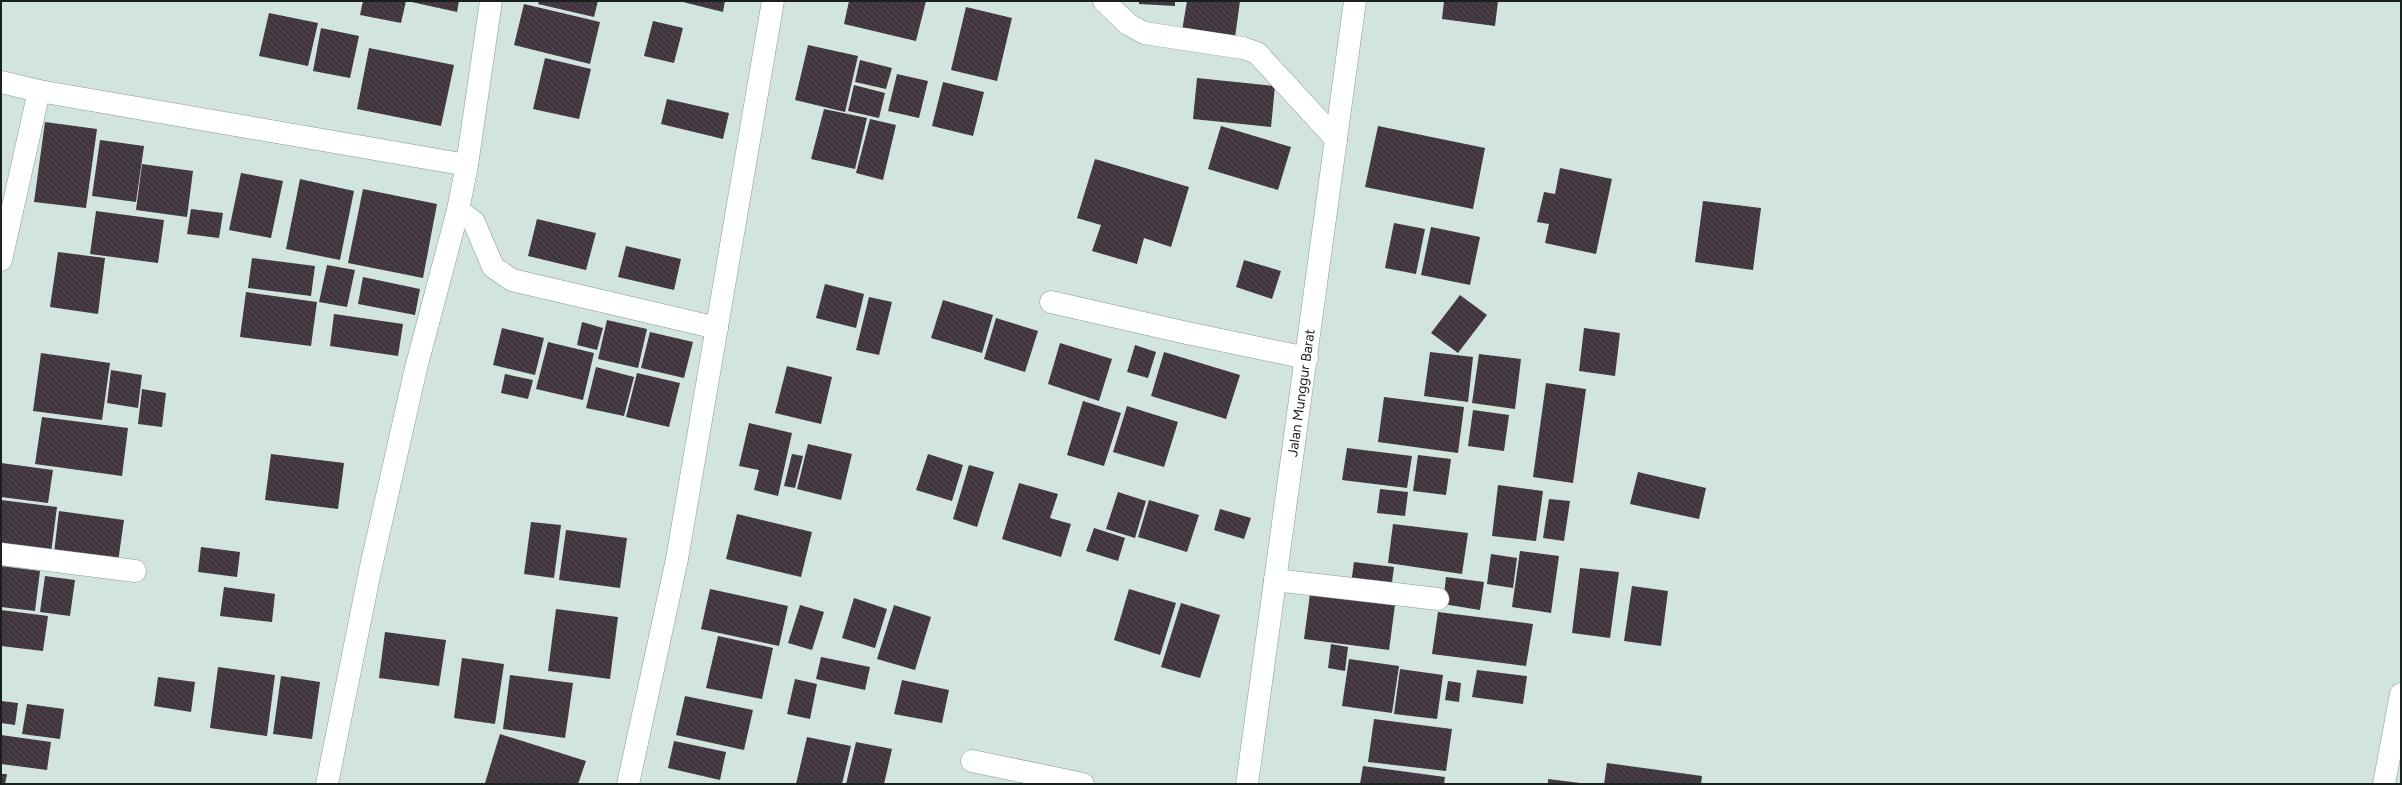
<svg xmlns="http://www.w3.org/2000/svg" width="2402" height="785" font-family="Figtree,sans-serif">
<style>
.building{fill:url(#building-back-hatch)}
.lines{fill:none;stroke-linecap:round;stroke-linejoin:round}
.street-casing{stroke:#889a95;stroke-width:23}
.secondary-casing{stroke:#889a95;stroke-width:23}
.street{stroke:#fff;stroke-width:22}
.secondary{stroke:#fff;stroke-width:22}
.labels{text-anchor:middle;stroke-width:4;stroke-linejoin:round;paint-order:stroke}
.street-label{font-size:14px;fill:#19211e;stroke:#d1e4de}
</style>
<defs>
<pattern id="building-back-hatch" width="6" height="6" patternUnits="userSpaceOnUse"><rect width="6" height="6" fill="#41363f"/><path d="M-1 5l2 2M0 0l6 6M5-1l2 2" fill="none" stroke="#534a52"/></pattern>
</defs>
<rect width="100%" height="100%" fill="#d1e4de"/>
<g class="building">
<path d="M 363,1 L 406,1 L 401,23 L 360,15 Z"/>
<path d="M 407,1 L 459,1 L 457,12 Z"/>
<path d="M 539,1 L 598,1 L 594,17 L 538,4 Z"/>
<path d="M 679,1 L 725,1 L 723,12 Z"/>
<path d="M 849,1 L 926,1 L 916,41 L 844,24 Z"/>
<path d="M 1139,1 L 1175,1 L 1175,6 L 1139,4 Z"/>
<path d="M 1187,1 L 1240,1 L 1234,45 L 1181,37 Z"/>
<path d="M 1444,1 L 1498,1 L 1495,26 L 1442,19 Z"/>
<path d="M 524,4 L 600,22 L 590,64 L 514,45 Z"/>
<path d="M 966,7 L 1012,18 L 997,81 L 951,70 Z"/>
<path d="M 269,13 L 318,23 L 308,66 L 259,56 Z"/>
<path d="M 653,21 L 683,28 L 674,63 L 644,56 Z"/>
<path d="M 321,28 L 359,36 L 350,78 L 313,71 Z"/>
<path d="M 808,45 L 858,56 L 845,112 L 795,100 Z"/>
<path d="M 369,48 L 454,65 L 441,126 L 357,109 Z"/>
<path d="M 545,58 L 591,69 L 579,119 L 533,109 Z"/>
<path d="M 860,60 L 892,68 L 886,89 L 855,82 Z"/>
<path d="M 897,74 L 928,81 L 919,118 L 888,111 Z"/>
<path d="M 1197,78 L 1275,86 L 1271,127 L 1193,119 Z"/>
<path d="M 943,82 L 984,92 L 973,136 L 932,126 Z"/>
<path d="M 854,85 L 885,93 L 879,118 L 848,111 Z"/>
<path d="M 667,99 L 729,113 L 723,139 L 661,124 Z"/>
<path d="M 824,109 L 867,118 L 855,169 L 811,159 Z"/>
<path d="M 870,119 L 896,125 L 883,180 L 856,173 Z"/>
<path d="M 45,122 L 97,129 L 86,208 L 34,202 Z"/>
<path d="M 1221,126 L 1291,147 L 1278,190 L 1208,169 Z"/>
<path d="M 1378,126 L 1485,148 L 1473,209 L 1365,187 Z"/>
<path d="M 100,140 L 144,146 L 136,202 L 92,196 Z"/>
<path d="M 1095,159 L 1189,187 L 1171,247 L 1144,238 L 1137,264 L 1092,251 L 1101,225 L 1077,218 Z"/>
<path d="M 142,164 L 193,171 L 187,217 L 136,210 Z"/>
<path d="M 1560,168 L 1612,179 L 1596,254 L 1545,243 L 1549,224 L 1537,222 L 1544,192 L 1555,194 Z"/>
<path d="M 241,173 L 283,181 L 271,238 L 229,230 Z"/>
<path d="M 300,179 L 354,191 L 340,260 L 286,249 Z"/>
<path d="M 363,189 L 437,204 L 423,278 L 348,263 Z"/>
<path d="M 1703,201 L 1761,208 L 1753,270 L 1695,262 Z"/>
<path d="M 191,209 L 223,213 L 219,238 L 187,234 Z"/>
<path d="M 96,211 L 164,220 L 158,263 L 90,254 Z"/>
<path d="M 537,219 L 596,233 L 586,270 L 528,256 Z"/>
<path d="M 1394,223 L 1425,229 L 1416,274 L 1385,268 Z"/>
<path d="M 1431,227 L 1480,237 L 1470,285 L 1421,275 Z"/>
<path d="M 626,246 L 681,259 L 674,290 L 618,277 Z"/>
<path d="M 58,252 L 105,258 L 98,314 L 50,307 Z"/>
<path d="M 252,258 L 315,266 L 311,296 L 248,288 Z"/>
<path d="M 1244,260 L 1281,271 L 1272,299 L 1236,287 Z"/>
<path d="M 327,265 L 355,270 L 347,307 L 319,302 Z"/>
<path d="M 363,277 L 420,289 L 415,315 L 358,304 Z"/>
<path d="M 825,284 L 864,294 L 856,328 L 816,318 Z"/>
<path d="M 246,292 L 317,302 L 311,346 L 240,337 Z"/>
<path d="M 1460,295 L 1487,315 L 1458,353 L 1431,333 Z"/>
<path d="M 869,297 L 892,302 L 879,355 L 856,350 Z"/>
<path d="M 943,300 L 993,315 L 982,353 L 931,338 Z"/>
<path d="M 334,314 L 403,324 L 398,356 L 330,346 Z"/>
<path d="M 996,318 L 1038,331 L 1025,372 L 984,359 Z"/>
<path d="M 607,320 L 647,329 L 638,368 L 598,359 Z"/>
<path d="M 582,322 L 603,328 L 597,350 L 577,345 Z"/>
<path d="M 502,328 L 544,338 L 535,375 L 493,365 Z"/>
<path d="M 1584,328 L 1620,333 L 1615,376 L 1579,371 Z"/>
<path d="M 650,332 L 693,342 L 684,378 L 641,368 Z"/>
<path d="M 548,342 L 594,353 L 583,400 L 536,389 Z"/>
<path d="M 1060,343 L 1112,359 L 1099,401 L 1048,384 Z"/>
<path d="M 1135,345 L 1156,352 L 1148,378 L 1127,372 Z"/>
<path d="M 1164,352 L 1240,375 L 1226,419 L 1151,396 Z"/>
<path d="M 1430,352 L 1473,357 L 1468,402 L 1424,396 Z"/>
<path d="M 41,353 L 110,363 L 102,420 L 33,411 Z"/>
<path d="M 1479,354 L 1521,359 L 1515,409 L 1472,403 Z"/>
<path d="M 787,366 L 832,377 L 821,424 L 775,413 Z"/>
<path d="M 596,367 L 634,377 L 624,416 L 586,408 Z"/>
<path d="M 111,370 L 142,375 L 138,408 L 107,403 Z"/>
<path d="M 637,373 L 680,383 L 669,427 L 626,417 Z"/>
<path d="M 505,374 L 533,380 L 528,399 L 501,393 Z"/>
<path d="M 1546,383 L 1586,389 L 1573,483 L 1533,477 Z"/>
<path d="M 142,389 L 166,393 L 162,427 L 138,424 Z"/>
<path d="M 1384,397 L 1464,407 L 1458,453 L 1378,442 Z"/>
<path d="M 1083,401 L 1121,413 L 1104,466 L 1067,455 Z"/>
<path d="M 1127,406 L 1178,422 L 1164,467 L 1113,452 Z"/>
<path d="M 1473,410 L 1509,415 L 1504,451 L 1468,446 Z"/>
<path d="M 42,417 L 128,428 L 122,476 L 35,464 Z"/>
<path d="M 749,423 L 792,433 L 778,496 L 754,490 L 759,470 L 739,466 Z"/>
<path d="M 808,444 L 852,454 L 841,500 L 797,489 Z"/>
<path d="M 1347,448 L 1412,456 L 1407,488 L 1342,480 Z"/>
<path d="M 271,454 L 344,463 L 338,509 L 265,500 Z"/>
<path d="M 792,454 L 803,456 L 795,488 L 784,486 Z"/>
<path d="M 928,454 L 963,465 L 952,501 L 916,490 Z"/>
<path d="M 1418,455 L 1451,459 L 1446,495 L 1413,491 Z"/>
<path d="M 1,463 L 53,470 L 48,503 L 1,497 Z"/>
<path d="M 969,465 L 994,472 L 977,527 L 953,519 Z"/>
<path d="M 1638,472 L 1706,488 L 1699,519 L 1630,504 Z"/>
<path d="M 1019,483 L 1058,494 L 1050,518 L 1071,524 L 1061,557 L 1002,539 Z"/>
<path d="M 1498,485 L 1543,491 L 1536,541 L 1492,536 Z"/>
<path d="M 1380,489 L 1408,492 L 1405,516 L 1377,513 Z"/>
<path d="M 1118,492 L 1146,501 L 1135,538 L 1106,529 Z"/>
<path d="M 1549,499 L 1570,501 L 1564,541 L 1543,538 Z"/>
<path d="M 1,500 L 57,507 L 51,553 L 1,546 Z"/>
<path d="M 1149,500 L 1199,515 L 1187,552 L 1138,537 Z"/>
<path d="M 1220,509 L 1251,518 L 1244,539 L 1214,530 Z"/>
<path d="M 59,511 L 124,520 L 118,562 L 54,553 Z"/>
<path d="M 737,514 L 812,532 L 801,577 L 726,559 Z"/>
<path d="M 531,522 L 561,525 L 554,578 L 524,574 Z"/>
<path d="M 1393,524 L 1468,533 L 1462,574 L 1388,563 Z"/>
<path d="M 1094,528 L 1125,538 L 1118,561 L 1086,551 Z"/>
<path d="M 566,530 L 627,538 L 620,588 L 559,580 Z"/>
<path d="M 201,547 L 240,552 L 237,577 L 198,572 Z"/>
<path d="M 1520,551 L 1559,556 L 1551,613 L 1512,607 Z"/>
<path d="M 1491,554 L 1517,558 L 1513,588 L 1487,584 Z"/>
<path d="M 1354,562 L 1394,567 L 1391,590 L 1351,584 Z"/>
<path d="M 1,566 L 40,571 L 35,611 L 1,607 Z"/>
<path d="M 1580,568 L 1619,572 L 1610,638 L 1572,633 Z"/>
<path d="M 45,576 L 75,580 L 70,616 L 40,612 Z"/>
<path d="M 1446,577 L 1484,582 L 1480,610 L 1443,604 Z"/>
<path d="M 1632,586 L 1668,591 L 1661,646 L 1624,641 Z"/>
<path d="M 224,587 L 275,594 L 272,622 L 220,616 Z"/>
<path d="M 710,589 L 788,606 L 779,646 L 701,629 Z"/>
<path d="M 1129,589 L 1176,603 L 1160,655 L 1114,640 Z"/>
<path d="M 1310,594 L 1395,605 L 1389,650 L 1304,639 Z"/>
<path d="M 854,598 L 887,609 L 875,648 L 842,638 Z"/>
<path d="M 1181,603 L 1220,615 L 1200,678 L 1161,667 Z"/>
<path d="M 800,605 L 824,612 L 812,650 L 788,643 Z"/>
<path d="M 894,605 L 931,617 L 915,670 L 877,659 Z"/>
<path d="M 556,609 L 618,617 L 610,679 L 548,671 Z"/>
<path d="M 1,610 L 48,616 L 43,651 L 1,646 Z"/>
<path d="M 1438,612 L 1533,624 L 1526,666 L 1432,654 Z"/>
<path d="M 385,632 L 446,640 L 439,686 L 379,678 Z"/>
<path d="M 718,636 L 773,648 L 762,699 L 706,688 Z"/>
<path d="M 1331,644 L 1348,647 L 1345,671 L 1328,668 Z"/>
<path d="M 821,657 L 870,667 L 865,690 L 816,679 Z"/>
<path d="M 462,658 L 504,664 L 495,724 L 454,718 Z"/>
<path d="M 1349,659 L 1399,666 L 1392,713 L 1342,706 Z"/>
<path d="M 218,667 L 275,675 L 267,736 L 210,728 Z"/>
<path d="M 1400,669 L 1443,675 L 1437,719 L 1394,714 Z"/>
<path d="M 1477,670 L 1527,676 L 1523,704 L 1472,697 Z"/>
<path d="M 510,675 L 573,683 L 565,738 L 503,729 Z"/>
<path d="M 281,676 L 320,682 L 312,739 L 273,734 Z"/>
<path d="M 158,677 L 195,682 L 191,712 L 154,706 Z"/>
<path d="M 795,679 L 817,684 L 810,719 L 787,714 Z"/>
<path d="M 902,680 L 949,690 L 942,723 L 894,714 Z"/>
<path d="M 1448,681 L 1461,683 L 1459,702 L 1445,700 Z"/>
<path d="M 685,696 L 753,710 L 744,750 L 676,735 Z"/>
<path d="M 1,701 L 18,703 L 15,725 L 1,723 Z"/>
<path d="M 27,704 L 64,709 L 60,739 L 22,734 Z"/>
<path d="M 1374,719 L 1452,729 L 1446,771 L 1368,762 Z"/>
<path d="M 500,734 L 586,761 L 578,784 L 485,783 Z"/>
<path d="M 1,735 L 51,742 L 47,770 L 1,764 Z"/>
<path d="M 807,737 L 851,746 L 842,784 L 796,784 Z"/>
<path d="M 674,741 L 726,752 L 720,780 L 668,768 Z"/>
<path d="M 856,742 L 892,749 L 884,784 L 846,784 Z"/>
<path d="M 1607,763 L 1702,776 L 1701,784 L 1604,784 Z"/>
<path d="M 1363,766 L 1445,777 L 1444,784 L 1360,784 Z"/>
<path d="M 1,774 L 7,774 L 5,784 L 1,784 Z"/>
<path d="M 1548,779 L 1580,783 L 1580,784 L 1548,784 Z"/>
</g>
<g class="lines">
<g class="street-casing">
<g id="street">
<path d="M 491,1 L 467,165 L 458,210 L 474,222 L 493,267 L 512,280 L 717,328"/>
<path d="M 1104,1 L 1128,24 L 1144,33 L 1243,48 L 1257,53 L 1336,139"/>
<path d="M 1,82 L 39,91 L 467,165"/>
<path d="M 1,260 L 39,91"/>
<path d="M 1051,302 L 1187,333 L 1307,358"/>
<path d="M 1,554 L 135,571"/>
<path d="M 1275,580 L 1438,599"/>
<path d="M 972,761 L 1083,784"/>
<path d="M 327,784 L 370,571 L 416,368 L 458,210"/>
<path d="M 628,784 L 677,559 L 773,1"/>
<path d="M 2384,784 L 2401,694"/>
</g>
</g>
<g class="secondary-casing">
<g id="secondary">
<path id="s1" d="M 1247,784 L 1355,1"/>
</g>
</g>
<use href="#street" class="street"/>
<use href="#secondary" class="secondary"/>
</g>
<g class="labels">
<g class="street-label">
<text dy="5" stroke="none"><textPath href="#s1" startOffset="395">Jalan Munggur Barat</textPath></text>
</g>
</g>
<rect width="2402" height="785" fill="none" stroke="#19211e" stroke-width="4"/>
</svg>
